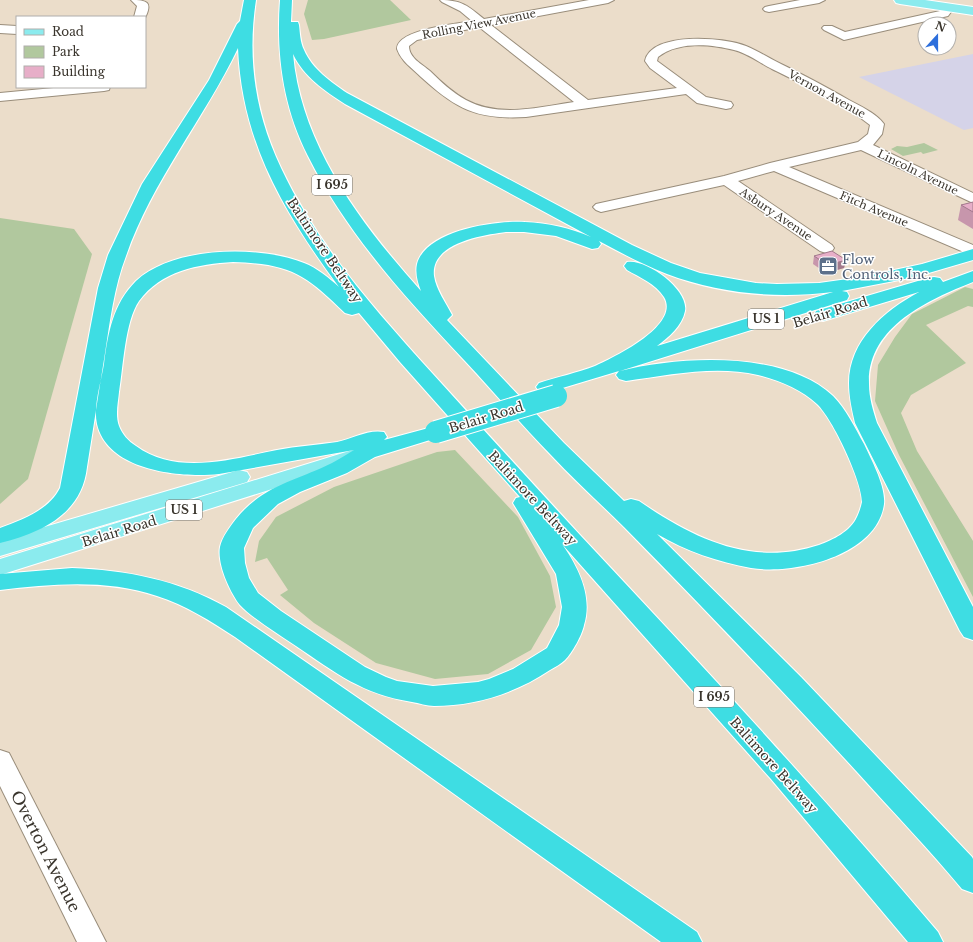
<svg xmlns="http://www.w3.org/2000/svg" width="973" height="942" font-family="'Libre Baskerville',serif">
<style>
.commercial{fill:#d5d3e8}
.green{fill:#b1c89e}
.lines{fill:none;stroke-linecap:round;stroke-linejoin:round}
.minor-casing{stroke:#998d7b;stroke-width:2}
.major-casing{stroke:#fff;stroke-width:2}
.highway-casing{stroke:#fff;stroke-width:2}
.minor{fill:#fff;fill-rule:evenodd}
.major{fill:#8bebee;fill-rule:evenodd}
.highway{fill:#3edde3;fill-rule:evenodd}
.highway-bridge-casing{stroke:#fff;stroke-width:24;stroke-linecap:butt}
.highway-bridge{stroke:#3edde3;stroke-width:22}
.wall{fill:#c796ac}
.shaded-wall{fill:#a27a8c}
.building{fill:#e7aec8;stroke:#a27a8c}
.labels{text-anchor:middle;stroke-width:3;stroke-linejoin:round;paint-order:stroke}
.far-street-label{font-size:11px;fill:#3a352d;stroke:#fff}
.shield{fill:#fff;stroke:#75726c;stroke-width:1}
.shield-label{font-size:12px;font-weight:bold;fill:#3a352d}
.street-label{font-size:13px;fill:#3a352d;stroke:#fff}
.service-label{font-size:13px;fill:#4e5e75;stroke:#fff;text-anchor:start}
.near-street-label{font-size:16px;fill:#3a352d;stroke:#fff}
</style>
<rect width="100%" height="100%" fill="#ebddca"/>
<path class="commercial" d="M 973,54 L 973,128 L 964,130 L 859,77 Z"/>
<g class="green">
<path d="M 308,0 L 390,0 L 411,20 L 324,39 L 312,40 L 304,14 Z"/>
<path d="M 924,143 L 938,150 L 923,154 L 921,152 L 903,156 L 891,149 L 897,146 L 907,147 Z"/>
<path d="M 0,218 L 74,229 L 92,254 L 28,479 L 0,504 Z"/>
<path d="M 965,287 L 973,289 L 973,307 L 968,306 L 926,325 L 966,363 L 911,395 L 901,413 L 917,451 L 973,541 L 973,597 L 899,455 L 875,401 L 878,365 L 895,337 L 912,314 Z"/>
<path d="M 455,450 L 518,517 L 550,576 L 556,607 L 531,650 L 488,674 L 435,679 L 376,663 L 314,623 L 280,595 L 288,590 L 267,558 L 255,562 L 259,541 L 276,517 L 334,487 L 437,452 Z"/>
</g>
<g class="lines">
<g class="minor-casing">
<g id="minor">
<path d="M 131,0 C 147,0 153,2 145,18 L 134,17 L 137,6 Z"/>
<path d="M 440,0 C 462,0 468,6 484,19 L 589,0 L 614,0 L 608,3 L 491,25 L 588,100 L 677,88 L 650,68 L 645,61 C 651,31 725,37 746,46 C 758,51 769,58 781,64 C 804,75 826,87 849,100 C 860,106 876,113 884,124 L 882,134 L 873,145 L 973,193 L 973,203 L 861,150 L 789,167 L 973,245 L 973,256 L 774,171 L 738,181 L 832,245 L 834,248 L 832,251 L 826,253 L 820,251 L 724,185 L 601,212 L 596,210 L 593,207 L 596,204 L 724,176 L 770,163 L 858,142 L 868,134 L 870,125 C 843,103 804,85 772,69 C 760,63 747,53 734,50 C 711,44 678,41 658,57 L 657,61 L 706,97 L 731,102 L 733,105 L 731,108 L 726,109 L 697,103 L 686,94 L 526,117 C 477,120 456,109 421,77 C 412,68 401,61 397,49 C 397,29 457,24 472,21 L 460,11 L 442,2 ZM 479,27 L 574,102 C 539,107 499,118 466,100 C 452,92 441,82 430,71 C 422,64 409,58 409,46 L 417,40 Z"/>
<path d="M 800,0 L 825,0 L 819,3 L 769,12 L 765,11 L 763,9 L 765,7 L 769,6 Z"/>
<path d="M 948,5 L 952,6 L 954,8 L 948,16 L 844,40 L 824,30 L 822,28 L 824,26 L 832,26 L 845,32 L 940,11 L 944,6 Z"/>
<path d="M 0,25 L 17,26 L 17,34 L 0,33 Z"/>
<path d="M 64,87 L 110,87 L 109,90 L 104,91 L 0,101 L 0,93 Z"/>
<path d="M 0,750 L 9,753 L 106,942 L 77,942 L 0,786 Z"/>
</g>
</g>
<g class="major-casing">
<g id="major">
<path d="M 894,0 L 925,0 L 973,7 L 973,15 L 900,4 L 896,3 Z"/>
<path d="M 359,448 L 367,449 L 370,454 L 367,459 L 0,575 L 0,559 Z"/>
<path d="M 239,470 L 247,472 L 250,477 L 247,482 L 0,556 L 0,540 Z"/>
</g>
</g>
<g class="highway-casing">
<g id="highway">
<path d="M 244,0 L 256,0 C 247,59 255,113 281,168 C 317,245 375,310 432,373 C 481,427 530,481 580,535 C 702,665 823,796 938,932 L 943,942 L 908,942 L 771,779 L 562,544 C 578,567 593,596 584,625 C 582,635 572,653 565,660 C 561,664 555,667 550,670 C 516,693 475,706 434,706 C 427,706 419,703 412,702 C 362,694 336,673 296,646 C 280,635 252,618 240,605 C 230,592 217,564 220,547 C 222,537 230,527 236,519 C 263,485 296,481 332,463 C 340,459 347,454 354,450 L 219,474 C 180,478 108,471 97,424 C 93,405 101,383 104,364 C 108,333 113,304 136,281 C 173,246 260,245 304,263 C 317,268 329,278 339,287 C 284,212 242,143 238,48 C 204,119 152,181 126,256 C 114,287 110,321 105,353 C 99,391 93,429 87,467 C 82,514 41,533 0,543 L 0,528 C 22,520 49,510 60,488 L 98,288 L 108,255 L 142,184 L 209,80 L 237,24 L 240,21 ZM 233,262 C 291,264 305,274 345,313 L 352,315 L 359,313 L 400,362 L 520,497 L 516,498 L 513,503 L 556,574 L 562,607 L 559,625 L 547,648 L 513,669 L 489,679 L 478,682 L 433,686 L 397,681 L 386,677 L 365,667 L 281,611 L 258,593 L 249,578 L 245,563 L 244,548 L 253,528 L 278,504 L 300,492 L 347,473 L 375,457 L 443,436 L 447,432 L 443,428 L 436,426 L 384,440 L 387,437 L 384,432 C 368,429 352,439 337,442 C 317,445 297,446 277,450 C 232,459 177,476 136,446 C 128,441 122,434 119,426 C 115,415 118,403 119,392 C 123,368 125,321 139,301 C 161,271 198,264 233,262 Z"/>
<path d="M 280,0 L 292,0 L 291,22 L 298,22 L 299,25 C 300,33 300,42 304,50 C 312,69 331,82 347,93 L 632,245 L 671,263 L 700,273 L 756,283 L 777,284 L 819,283 L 862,277 L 922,264 L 973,249 L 973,260 L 915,277 L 842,291 L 847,292 L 849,296 L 847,300 L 620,371 C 680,356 784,350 833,396 C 846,409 855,428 864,444 C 871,459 886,487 884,504 C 877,556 794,575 751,568 C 718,562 686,551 657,534 L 801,677 L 972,857 L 973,859 L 973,893 L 962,889 C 929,849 893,812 858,773 C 782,690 704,608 624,527 C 600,503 574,480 551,455 C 521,424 494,392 465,361 C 406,298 347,234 308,156 C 283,107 276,54 280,0 ZM 293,54 C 304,77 325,91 345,104 L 591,237 C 570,228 548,223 525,222 C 496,220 426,230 417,264 C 415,274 418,283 421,291 C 362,225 301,146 293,54 ZM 506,232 L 524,232 L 556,236 L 592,249 L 598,248 L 601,244 L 599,241 C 621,253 644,265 667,274 C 720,294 778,299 833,292 L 657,346 C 669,337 682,326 685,311 C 689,289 645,258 627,262 L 624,266 L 627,270 C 639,277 656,284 664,297 C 681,325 615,357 595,366 C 577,373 557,377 539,383 L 536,387 L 539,391 L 546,393 L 619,371 L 616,375 L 619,379 L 626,381 C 669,375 715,365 758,375 C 779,380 802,390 817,404 C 833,419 862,481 862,502 C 861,507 859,513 857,517 C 851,531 833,540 819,545 C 752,567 694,539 639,501 L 631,499 L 624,501 L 564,443 L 447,320 L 452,315 C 446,303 436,290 434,276 C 430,243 483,235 506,232 Z"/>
<path d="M 973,271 L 973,282 C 928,300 867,327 869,384 C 869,398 873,410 877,423 L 973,607 L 973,640 L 964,637 L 960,631 L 855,423 C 852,410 849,397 849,383 C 849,341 884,311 919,292 L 823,321 L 816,319 L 814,315 L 816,311 L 928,278 L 934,277 L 940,278 L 943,282 Z"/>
<path d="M 72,568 C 126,570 178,580 226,607 L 697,932 L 702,942 L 661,942 L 235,637 C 210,621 186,605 157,596 C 107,579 52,584 0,590 L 0,574 Z"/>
</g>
</g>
<use href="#minor" class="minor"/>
<use href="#major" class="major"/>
<use href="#highway" class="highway"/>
<g class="highway-bridge-casing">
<path id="highway-bridge" d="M 436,432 L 556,396"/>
</g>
<use href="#highway-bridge" class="highway-bridge"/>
</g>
<g class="wall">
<path d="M 973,202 L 973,229 L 958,220 L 961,205 Z"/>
<path d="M 814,256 L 846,260 L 844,268 L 826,273 L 813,264 Z"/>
</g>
<path class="shaded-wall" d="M 846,260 L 844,268 L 826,273 L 828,265 Z"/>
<g class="building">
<path d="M 973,202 L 973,212 L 961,205 Z"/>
<path d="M 832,251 L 846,260 L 828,265 L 814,256 Z"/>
</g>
<defs>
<g id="office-square" transform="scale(1)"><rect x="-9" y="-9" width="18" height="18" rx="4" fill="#5c6f8a" stroke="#fff"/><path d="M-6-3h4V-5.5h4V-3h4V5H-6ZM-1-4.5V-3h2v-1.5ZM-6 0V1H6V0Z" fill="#fff"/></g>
</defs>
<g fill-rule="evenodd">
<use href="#office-square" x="828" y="266"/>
</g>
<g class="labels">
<g class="far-street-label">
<text transform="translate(479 24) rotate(-11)" y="4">Rolling View Avenue</text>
<text transform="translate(827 94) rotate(29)" y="4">Vernon Avenue</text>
<text transform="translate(918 172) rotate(26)" y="4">Lincoln Avenue</text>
<text transform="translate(874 209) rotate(23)" y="4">Fitch Avenue</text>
<text transform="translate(776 214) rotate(34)" y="4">Asbury Avenue</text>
</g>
<g class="shield">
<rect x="312" y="175" width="40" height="20" rx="3"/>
<rect x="748" y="309" width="36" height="20" rx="3"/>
<rect x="166" y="500" width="36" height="20" rx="3"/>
<rect x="694" y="687" width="40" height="20" rx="3"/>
</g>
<g class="shield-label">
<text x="332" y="189">I 695</text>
<text x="766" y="323">US 1</text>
<text x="184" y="514">US 1</text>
<text x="714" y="701">I 695</text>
</g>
<g class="street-label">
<text transform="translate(325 250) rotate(56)" y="5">Baltimore Beltway</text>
<text transform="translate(830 312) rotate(-17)" y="5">Belair Road</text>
<text transform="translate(486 417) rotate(-17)" y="5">Belair Road</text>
<text transform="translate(533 498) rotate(47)" y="5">Baltimore Beltway</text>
<text transform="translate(119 531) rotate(-17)" y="5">Belair Road</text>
<text transform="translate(774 765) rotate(48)" y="5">Baltimore Beltway</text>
</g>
<g class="service-label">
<text x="842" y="264">Flow<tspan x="842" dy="15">Controls, Inc.</tspan></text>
</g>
<g class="near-street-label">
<text transform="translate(46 851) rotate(63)" y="6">Overton Avenue</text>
</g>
</g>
<rect x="16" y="16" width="130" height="72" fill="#ffffff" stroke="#b0aeab"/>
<rect x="24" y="29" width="20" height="6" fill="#8bebee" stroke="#b0aeab"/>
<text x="52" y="36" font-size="12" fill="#3a352d">Road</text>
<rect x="24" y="46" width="20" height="12" fill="#b1c89e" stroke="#b0aeab"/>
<text x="52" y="56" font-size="12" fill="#3a352d">Park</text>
<rect x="24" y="66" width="20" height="12" fill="#e7aec8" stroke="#b0aeab"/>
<text x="52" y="76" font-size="12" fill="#3a352d">Building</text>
<g transform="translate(937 36) rotate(21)"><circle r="19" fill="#ffffff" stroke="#b0aeab"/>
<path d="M0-3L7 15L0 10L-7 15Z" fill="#2d6fdc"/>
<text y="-6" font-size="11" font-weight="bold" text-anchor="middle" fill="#3a352d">N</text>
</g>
</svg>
